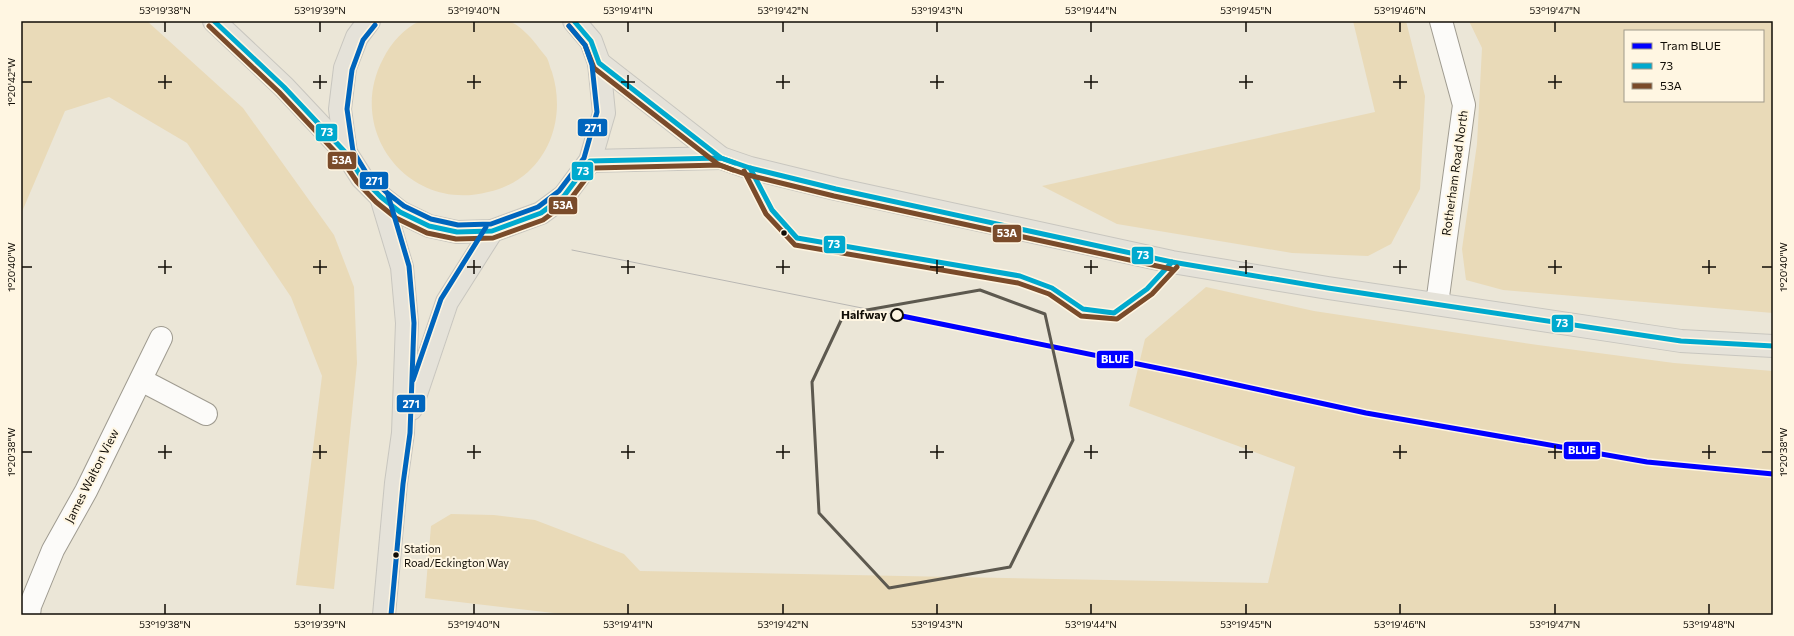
<svg xmlns="http://www.w3.org/2000/svg" width="1794" height="636" font-family="Commissioner,sans-serif">
<style>
.green{fill:#e9dab8;fill-rule:evenodd}
.lines{fill:none;stroke-linecap:round;stroke-linejoin:round}
.minor-casing{stroke:#9f9b90;stroke-width:24}
.major-casing{stroke:#c8c6bf;stroke-width:24}
.minor{stroke:#fcfbf9;stroke-width:22}
.major{stroke:#e5e2d9;stroke-width:22}
.tram{stroke:#b9b7b3;stroke-width:1}
.bus-1-casing{stroke:#fff6e2;stroke-width:8}
.bus-2-casing{stroke:#fff6e2;stroke-width:8}
.bus-3-casing{stroke:#fff6e2;stroke-width:8}
.bus-1{stroke:#00a9ce;stroke-width:5}
.bus-2{stroke:#7a4b2a;stroke-width:5}
.bus-3{stroke:#0065bd;stroke-width:5}
.tram-1-casing{stroke:#fff6e2;stroke-width:8}
.tram-1{stroke:#00f;stroke-width:5}
.marked{fill:none;stroke:#5d594f;stroke-width:3;stroke-linejoin:round}
.ticks{fill:none;stroke:#110d06;stroke-width:1.5}
.bus-dot{fill:#110d06;stroke:#fff6e2;stroke-width:1.5}
.stop-dot{fill:#fff6e2;stroke:#110d06;stroke-width:2}
.labels{text-anchor:middle;stroke-width:4;stroke-linejoin:round;paint-order:stroke}
.bus-label{font-size:11px;fill:#110d06;stroke:#fff6e2;text-anchor:start}
.street-label{font-size:12px;fill:#110d06;stroke:#fff6e2}
.stop-label{font-size:12px;font-weight:bold;fill:#110d06;stroke:#fff6e2;text-anchor:end}
.line-badge{stroke:#fff6e2;stroke-width:1.5}
.badge-label{font-size:11px;text-anchor:middle;font-weight:bold;fill:#fff}
.neatline{fill:none;stroke:#110d06;stroke-width:1.5}
.ticks-label{font-size:10px;text-anchor:middle;fill:#110d06}
</style>
<rect width="100%" height="100%" fill="#ebe6d7"/>
<g class="green">
<path d="M 21,21 L 147,21 L 243,108 L 334,235 L 354,287 L 357,363 L 334,589 L 296,585 L 322,376 L 291,297 L 187,143 L 109,97 L 65,111 L 21,214 Z"/>
<path d="M 420,21 C 441,21 463,21 484,21 C 491,21 501,19 508,21 C 517,23 530,36 536,44 C 539,48 543,53 547,58 C 549,62 550,68 552,72 C 563,107 556,146 528,172 C 517,182 502,189 488,192 C 409,213 345,131 383,59 C 391,43 404,28 420,21 Z"/>
<path d="M 1353,21 L 1406,21 L 1425,96 L 1420,189 L 1391,244 L 1368,256 L 1292,253 L 1117,224 L 1042,186 L 1375,112 Z"/>
<path d="M 1469,21 L 1773,21 L 1773,313 L 1503,290 L 1466,280 L 1462,249 L 1477,144 L 1482,48 ZM 1625,31 L 1763,31 L 1763,101 L 1625,101 Z"/>
<path d="M 1206,287 L 1314,311 L 1538,345 L 1674,363 L 1773,371 L 1773,615 L 571,615 L 425,598 L 431,526 L 451,514 L 494,515 L 535,520 L 624,554 L 640,571 L 1268,583 L 1295,467 L 1129,406 L 1145,339 Z"/>
</g>
<g class="lines">
<g class="minor-casing">
<g id="minor">
<path d="M 1437,304 L 1464,105 L 1441,21"/>
<path d="M 141,380 L 206,414"/>
<path d="M 29,615 L 30,606 L 53,550 L 86,491 L 161,338"/>
</g>
</g>
<g class="major-casing">
<g id="major">
<path d="M 214,21 L 284,87 L 346,153"/>
<path d="M 369,21 L 357,37 L 345,68 L 340,109 L 346,153 L 362,178 L 381,197 L 400,212 L 429,226 L 457,232 L 492,231 L 541,213 L 564,196 L 590,161 L 604,113 L 599,63 L 591,41 L 574,21"/>
<path d="M 599,63 L 721,158 L 750,168 L 836,189 L 1172,262 L 1328,288 L 1681,341 L 1773,346"/>
<path d="M 590,161 L 721,158"/>
<path d="M 381,197 L 402,267 L 407,323 L 403,433 L 396,483 L 384,615"/>
<path d="M 411,409 L 447,302 L 492,231"/>
</g>
</g>
<use href="#minor" class="minor"/>
<use href="#major" class="major"/>
<path class="tram" d="M 572,250 L 897,315"/>
<g class="bus-1-casing">
<g id="bus-1">
<path d="M 214,21 L 284,87 L 346,153 L 362,178 L 381,197 L 400,212 L 429,226 L 457,232 L 492,231 L 541,213 L 564,196 L 590,161 L 721,158 L 735,163"/>
<path d="M 574,21 L 591,41 L 599,63 L 721,158 L 750,168 L 836,189 L 1172,262 L 1328,288 L 1681,341 L 1773,346"/>
<path d="M 750,168 L 772,210 L 797,238 L 1020,276 L 1052,288 L 1083,309 L 1114,313 L 1147,289 L 1172,262"/>
</g>
</g>
<g class="bus-2-casing">
<g id="bus-2">
<path d="M 209,26 L 279,92 L 340,157 L 357,182 L 376,202 L 396,218 L 427,233 L 456,239 L 493,238 L 543,220 L 569,201 L 594,168 L 720,165 L 733,170"/>
<path d="M 569,26 L 585,45 L 594,68 L 719,165 L 748,175 L 834,196 L 1171,269"/>
<path d="M 744,171 L 766,214 L 795,245 L 1018,283 L 1049,294 L 1081,316 L 1117,319 L 1152,294 L 1177,267"/>
</g>
</g>
<g class="bus-3-casing">
<g id="bus-3">
<path d="M 375,25 L 363,40 L 352,70 L 347,109 L 353,151 L 367,174 L 386,192 L 404,206 L 431,219 L 458,225 L 491,224 L 538,207 L 559,191 L 584,158 L 597,112 L 592,65 L 585,45 L 569,26"/>
<path d="M 388,195 L 409,266 L 414,323 L 410,433 L 403,484 L 391,615"/>
<path d="M 413,380 L 441,299 L 486,227"/>
</g>
</g>
<use href="#bus-1" class="bus-1"/>
<use href="#bus-2" class="bus-2"/>
<use href="#bus-3" class="bus-3"/>
<g class="tram-1-casing">
<path id="tram-1" d="M 897,315 L 1187,374 L 1366,413 L 1647,462 L 1773,474"/>
</g>
<use href="#tram-1" class="tram-1"/>
</g>
<path class="marked" d="M 980,290 L 1045,314 L 1073,440 L 1010,567 L 889,588 L 819,513 L 812,382 L 844,314 Z"/>
<path class="ticks" d="M 165,22 L 165,32M 320,22 L 320,32M 474,22 L 474,32M 628,22 L 628,32M 783,22 L 783,32M 937,22 L 937,32M 1091,22 L 1091,32M 1246,22 L 1246,32M 1400,22 L 1400,32M 1555,22 L 1555,32M 165,75 L 165,89M 320,75 L 320,89M 474,75 L 474,89M 628,75 L 628,89M 783,75 L 783,89M 937,75 L 937,89M 1091,75 L 1091,89M 1246,75 L 1246,89M 1400,75 L 1400,89M 1555,75 L 1555,89M 22,82 L 32,82M 158,82 L 172,82M 313,82 L 327,82M 467,82 L 481,82M 621,82 L 635,82M 776,82 L 790,82M 930,82 L 944,82M 1084,82 L 1098,82M 1239,82 L 1253,82M 1393,82 L 1407,82M 1548,82 L 1562,82M 165,260 L 165,274M 320,260 L 320,274M 474,260 L 474,274M 628,260 L 628,274M 783,260 L 783,274M 937,260 L 937,274M 1091,260 L 1091,274M 1246,260 L 1246,274M 1400,260 L 1400,274M 1555,260 L 1555,274M 1709,260 L 1709,274M 22,267 L 32,267M 158,267 L 172,267M 313,267 L 327,267M 467,267 L 481,267M 621,267 L 635,267M 776,267 L 790,267M 930,267 L 944,267M 1084,267 L 1098,267M 1239,267 L 1253,267M 1393,267 L 1407,267M 1548,267 L 1562,267M 1702,267 L 1716,267M 1762,267 L 1772,267M 165,445 L 165,459M 320,445 L 320,459M 474,445 L 474,459M 628,445 L 628,459M 783,445 L 783,459M 937,445 L 937,459M 1091,445 L 1091,459M 1246,445 L 1246,459M 1400,445 L 1400,459M 1555,445 L 1555,459M 1709,445 L 1709,459M 22,452 L 32,452M 158,452 L 172,452M 313,452 L 327,452M 467,452 L 481,452M 621,452 L 635,452M 776,452 L 790,452M 930,452 L 944,452M 1084,452 L 1098,452M 1239,452 L 1253,452M 1393,452 L 1407,452M 1548,452 L 1562,452M 1702,452 L 1716,452M 1762,452 L 1772,452M 165,604 L 165,614M 320,604 L 320,614M 474,604 L 474,614M 628,604 L 628,614M 783,604 L 783,614M 937,604 L 937,614M 1091,604 L 1091,614M 1246,604 L 1246,614M 1400,604 L 1400,614M 1555,604 L 1555,614M 1709,604 L 1709,614"/>
<g class="bus-dot">
<circle cx="784" cy="233" r="3.5"/>
<circle cx="396" cy="555" r="3.5"/>
</g>
<circle class="stop-dot" cx="897" cy="315" r="6"/>
<g class="labels">
<g class="bus-label">
<text x="404" y="553">Station<tspan x="404" dy="14">Road/Eckington Way</tspan></text>
</g>
<g class="street-label">
<text transform="translate(1455 173) rotate(-82)" y="4">Rotherham Road North</text>
<text transform="translate(92 476) rotate(-63)" y="4">James Walton View</text>
</g>
<g class="stop-label">
<text x="887" y="319">Halfway</text>
</g>
</g>
<g class="line-badge">
<rect x="577" y="118" width="31" height="19" rx="4" fill="#0065bd"/>
<rect x="315" y="123" width="23" height="19" rx="4" fill="#00a9ce"/>
<rect x="327" y="151" width="30" height="19" rx="4" fill="#7a4b2a"/>
<rect x="571" y="161" width="23" height="20" rx="4" fill="#00a9ce"/>
<rect x="359" y="171" width="30" height="19" rx="4" fill="#0065bd"/>
<rect x="548" y="196" width="30" height="19" rx="4" fill="#7a4b2a"/>
<rect x="992" y="224" width="30" height="19" rx="4" fill="#7a4b2a"/>
<rect x="823" y="235" width="23" height="19" rx="4" fill="#00a9ce"/>
<rect x="1131" y="246" width="23" height="19" rx="4" fill="#00a9ce"/>
<rect x="1551" y="314" width="23" height="19" rx="4" fill="#00a9ce"/>
<rect x="1096" y="350" width="38" height="19" rx="4" fill="#00f"/>
<rect x="396" y="394" width="30" height="19" rx="4" fill="#0065bd"/>
<rect x="1563" y="441" width="38" height="19" rx="4" fill="#00f"/>
</g>
<g class="badge-label">
<text x="593" y="132">271</text>
<text x="327" y="136">73</text>
<text x="342" y="164">53A</text>
<text x="583" y="175">73</text>
<text x="374" y="185">271</text>
<text x="563" y="209">53A</text>
<text x="1007" y="237">53A</text>
<text x="834" y="248">73</text>
<text x="1143" y="259">73</text>
<text x="1562" y="327">73</text>
<text x="1115" y="363">BLUE</text>
<text x="411" y="408">271</text>
<text x="1582" y="454">BLUE</text>
</g>
<rect width="1794" height="636" fill="none" stroke="#fff6e2" stroke-width="44"/>
<rect x="1624" y="30" width="140" height="72" fill="#fff6e2" stroke="#a0998a"/>
<rect x="1632" y="43" width="20" height="6" fill="#0000ff" stroke="#a0998a"/>
<text x="1660" y="50" font-size="12" fill="#110d06">Tram BLUE</text>
<rect x="1632" y="63" width="20" height="6" fill="#00a9ce" stroke="#a0998a"/>
<text x="1660" y="70" font-size="12" fill="#110d06">73</text>
<rect x="1632" y="83" width="20" height="6" fill="#7a4b2a" stroke="#a0998a"/>
<text x="1660" y="90" font-size="12" fill="#110d06">53A</text>
<rect x="22" y="22" width="1750" height="592" class="neatline"/>
<g class="ticks-label">
<text x="165" y="14">53°19'38"N</text>
<text x="320" y="14">53°19'39"N</text>
<text x="474" y="14">53°19'40"N</text>
<text x="628" y="14">53°19'41"N</text>
<text x="783" y="14">53°19'42"N</text>
<text x="937" y="14">53°19'43"N</text>
<text x="1091" y="14">53°19'44"N</text>
<text x="1246" y="14">53°19'45"N</text>
<text x="1400" y="14">53°19'46"N</text>
<text x="1555" y="14">53°19'47"N</text>
<text transform="translate(11 82) rotate(-90)" y="4">1°20'42"W</text>
<text transform="translate(1783 267) rotate(-90)" y="4">1°20'40"W</text>
<text transform="translate(11 267) rotate(-90)" y="4">1°20'40"W</text>
<text transform="translate(1783 452) rotate(-90)" y="4">1°20'38"W</text>
<text transform="translate(11 452) rotate(-90)" y="4">1°20'38"W</text>
<text x="165" y="628">53°19'38"N</text>
<text x="320" y="628">53°19'39"N</text>
<text x="474" y="628">53°19'40"N</text>
<text x="628" y="628">53°19'41"N</text>
<text x="783" y="628">53°19'42"N</text>
<text x="937" y="628">53°19'43"N</text>
<text x="1091" y="628">53°19'44"N</text>
<text x="1246" y="628">53°19'45"N</text>
<text x="1400" y="628">53°19'46"N</text>
<text x="1555" y="628">53°19'47"N</text>
<text x="1709" y="628">53°19'48"N</text>
</g>
</svg>
